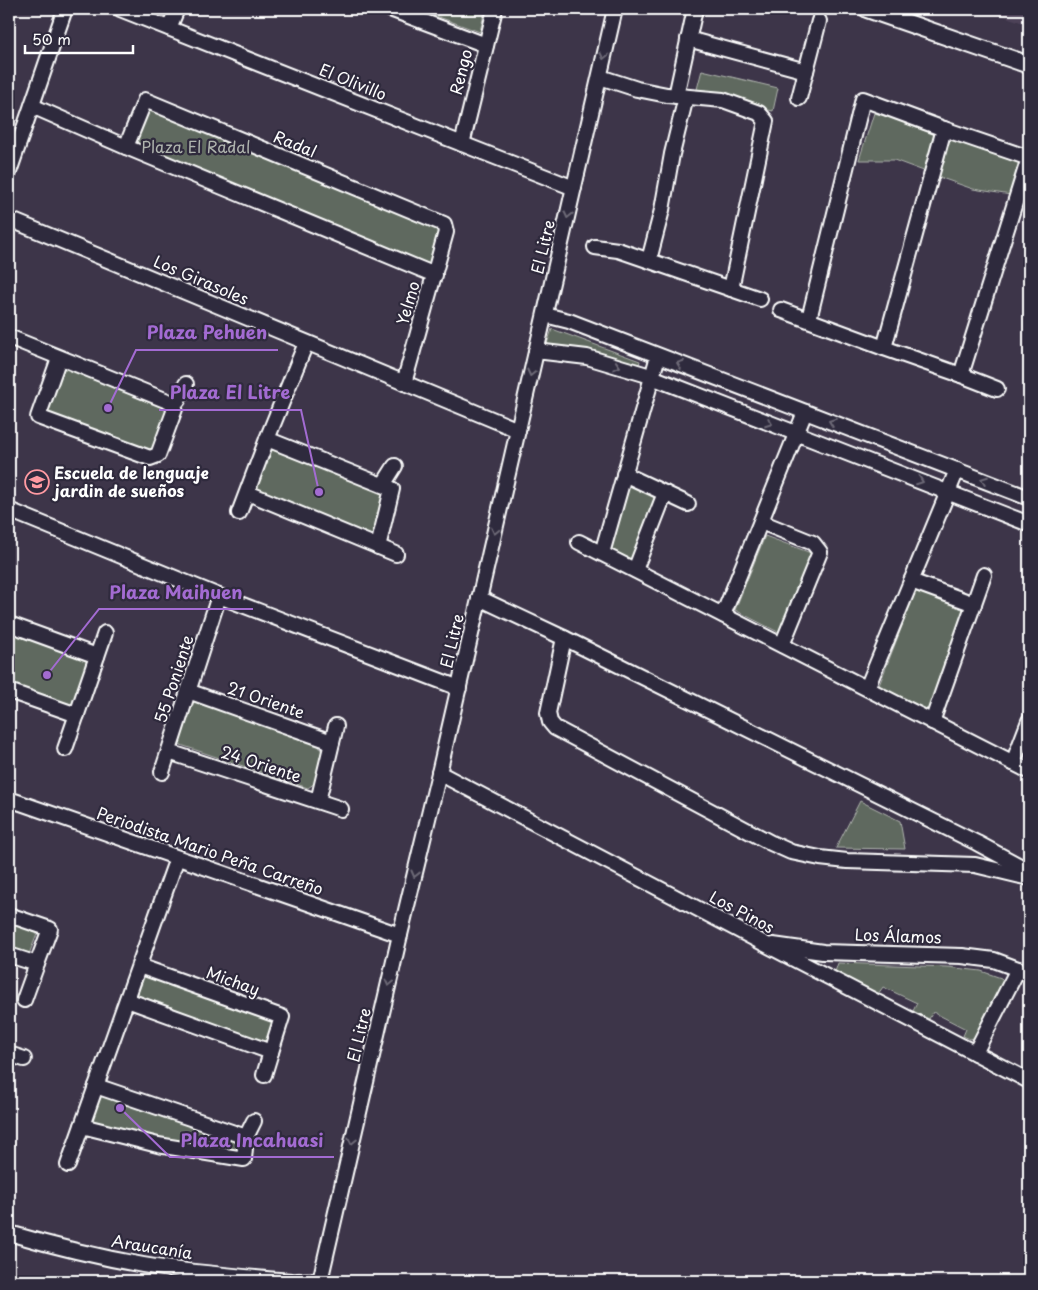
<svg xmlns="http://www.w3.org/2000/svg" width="1038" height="1290" font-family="'Playpen Sans',sans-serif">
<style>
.built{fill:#4d4258}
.green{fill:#5f695e;stroke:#afb4ae}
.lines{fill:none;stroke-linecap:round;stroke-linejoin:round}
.minor-casing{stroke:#fff;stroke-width:18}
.tertiary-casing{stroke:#fff;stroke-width:20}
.minor{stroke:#2f2a3d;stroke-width:14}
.tertiary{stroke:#2f2a3d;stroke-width:16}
.oneway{stroke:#6d6a77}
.labels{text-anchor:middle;stroke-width:4.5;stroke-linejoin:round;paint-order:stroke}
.street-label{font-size:16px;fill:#fff;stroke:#2f2a3d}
.park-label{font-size:16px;fill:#afb4ae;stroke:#2f2a3d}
.poi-label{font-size:16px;font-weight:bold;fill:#fff;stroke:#2f2a3d;text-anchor:start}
.leader{fill:none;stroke:#a36bd2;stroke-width:2}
.callout-dot{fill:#a36bd2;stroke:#2f2a3d;stroke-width:2}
.callout-label{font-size:18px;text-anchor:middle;font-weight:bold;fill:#a36bd2;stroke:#2f2a3d;stroke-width:4.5;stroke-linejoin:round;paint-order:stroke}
</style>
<rect width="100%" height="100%" fill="#3d3549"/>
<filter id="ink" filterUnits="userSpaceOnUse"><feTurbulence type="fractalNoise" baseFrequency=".02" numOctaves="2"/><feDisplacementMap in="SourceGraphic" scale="10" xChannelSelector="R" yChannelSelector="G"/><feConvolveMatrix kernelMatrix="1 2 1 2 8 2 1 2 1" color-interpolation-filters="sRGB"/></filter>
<g filter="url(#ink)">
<path class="built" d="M 984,9 L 1029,9 L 1029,25 Z"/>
<g class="green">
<path d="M 417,9 L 485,9 L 480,32 Z"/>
<path d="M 702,70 L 778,88 L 773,111 L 696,93 Z"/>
<path d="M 149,104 L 442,228 L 431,268 L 134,144 Z"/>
<path d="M 874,113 L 941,131 L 929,173 L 894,160 L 859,160 Z"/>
<path d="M 944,132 L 1023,157 L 1011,195 L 973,189 L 933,175 Z"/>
<path d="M 552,329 L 640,361 L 638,368 L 547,344 Z"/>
<path d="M 67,366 L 164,403 L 170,412 L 156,450 L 149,454 L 50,416 L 47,412 L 60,371 Z"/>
<path d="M 278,448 L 382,490 L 384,497 L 376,534 L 369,537 L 257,493 L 256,486 L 270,449 Z"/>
<path d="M 629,484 L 658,497 L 631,560 L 611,549 Z"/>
<path d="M 765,536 L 811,553 L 780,633 L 735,610 Z"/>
<path d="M 916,590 L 966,610 L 929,710 L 878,688 Z"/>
<path d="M 9,629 L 85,655 L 89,663 L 75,701 L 68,707 L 9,687 Z"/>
<path d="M 200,701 L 318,744 L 322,752 L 315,783 L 308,788 L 181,745 L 179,736 L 189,702 Z"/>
<path d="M 860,801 L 900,821 L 905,849 L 836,848 Z"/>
<path d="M 9,922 L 38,932 L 29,954 L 9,948 Z"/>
<path d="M 838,963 L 947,967 L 981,971 L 1001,978 L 1007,984 L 980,1036 L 970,1039 L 963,1036 L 966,1029 L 933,1012 L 929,1019 L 913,1011 L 917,1003 L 883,987 L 878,994 L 835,972 Z"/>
<path d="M 146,972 L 277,1018 L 267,1046 L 136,999 Z"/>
<path d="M 100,1092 L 240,1139 L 239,1153 L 165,1143 L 87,1123 Z"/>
</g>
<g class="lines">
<g class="minor-casing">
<g id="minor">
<path d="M 120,9 L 574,188"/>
<path d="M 390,9 L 486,45"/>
<path d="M 169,28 L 177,9"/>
<path d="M 688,39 L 806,71"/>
<path d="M 600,77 L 637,89 L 667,95 L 723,100 L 759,113 L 766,121 L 731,289"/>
<path d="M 676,96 L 695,9"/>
<path d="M 799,98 L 819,21"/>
<path d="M 32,106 L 126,147"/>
<path d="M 462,144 L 495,9"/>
<path d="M 9,172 L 65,9"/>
<path d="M 9,219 L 518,430"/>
<path d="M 595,247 L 618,250 L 760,299"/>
<path d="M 649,260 L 662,210 L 672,154 L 686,97"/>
<path d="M 781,310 L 884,348 L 961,375 L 997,389"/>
<path d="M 545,315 L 569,321 L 1029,498"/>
<path d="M 809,319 L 863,99 L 944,129"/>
<path d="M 9,337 L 170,402 L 175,409 L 158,455 L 150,458 L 38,417 L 59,358"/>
<path d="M 884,348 L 944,129 L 1029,158"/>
<path d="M 536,351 L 587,357 L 644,374 L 1029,524"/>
<path d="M 961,375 L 1029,158"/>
<path d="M 404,383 L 446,232 L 444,224 L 145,100 L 126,147 L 435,275"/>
<path d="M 173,406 L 178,400 L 186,384"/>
<path d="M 267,439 L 392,489 L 378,547"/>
<path d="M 624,474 L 688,504"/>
<path d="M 383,485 L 395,466"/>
<path d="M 248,493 L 396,554"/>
<path d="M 9,510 L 219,596 L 459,688"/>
<path d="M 239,513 L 267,439 L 306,343"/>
<path d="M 761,522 L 813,543 L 820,552 L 782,645"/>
<path d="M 579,542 L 1029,771"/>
<path d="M 602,553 L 658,356"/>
<path d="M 635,570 L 665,493"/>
<path d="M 911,581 L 974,604"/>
<path d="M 479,598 L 564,638 L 977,843 L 1029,871"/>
<path d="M 723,615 L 805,412"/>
<path d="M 9,624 L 97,656"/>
<path d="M 564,638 L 548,713 L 550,722 L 555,728 L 771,843 L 791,852 L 820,858 L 847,861 L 975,865 L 1029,878"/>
<path d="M 867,688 L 957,470"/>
<path d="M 9,691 L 77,715"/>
<path d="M 188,691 L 332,742"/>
<path d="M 932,722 L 984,575"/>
<path d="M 65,749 L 105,633"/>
<path d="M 169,752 L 341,809"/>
<path d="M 1013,763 L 1029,721"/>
<path d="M 162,772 L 219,596"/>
<path d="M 439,773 L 763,943 L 1029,1081"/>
<path d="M 9,799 L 400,935"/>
<path d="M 318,801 L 336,726"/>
<path d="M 9,915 L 50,929 L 37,964 L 9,955"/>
<path d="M 773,945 L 823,952 L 962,956 L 994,960 L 1018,969 L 1029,974"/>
<path d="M 24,1000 L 37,964"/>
<path d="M 127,1000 L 271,1052 L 282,1017 L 139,966"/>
<path d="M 975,1053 L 1018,969"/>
<path d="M 9,1054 L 24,1059"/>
<path d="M 264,1075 L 271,1052"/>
<path d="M 82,1126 L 158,1145 L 244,1159 L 246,1137 L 96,1086"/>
<path d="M 246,1137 L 254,1121"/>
<path d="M 68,1165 L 177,858"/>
<path d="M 9,1233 C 53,1246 98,1257 143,1265 C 192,1273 242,1277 292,1281"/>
<path d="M 297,1281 L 320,1280"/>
<path d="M 320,1281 L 400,935 L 439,773 L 615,9"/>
</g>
</g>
<g class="tertiary-casing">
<path id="tertiary" d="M 867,9 L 1029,65"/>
</g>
<use href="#minor" class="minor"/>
<use href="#tertiary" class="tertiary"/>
</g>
<defs><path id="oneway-chevron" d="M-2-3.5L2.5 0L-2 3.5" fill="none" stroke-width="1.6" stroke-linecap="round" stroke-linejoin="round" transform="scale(1.25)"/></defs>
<g class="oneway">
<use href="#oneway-chevron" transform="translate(604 56) rotate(103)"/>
<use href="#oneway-chevron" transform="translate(568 215) rotate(103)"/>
<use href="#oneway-chevron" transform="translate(680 364) rotate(-159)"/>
<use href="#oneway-chevron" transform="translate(617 366) rotate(17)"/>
<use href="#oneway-chevron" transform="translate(531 373) rotate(103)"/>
<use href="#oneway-chevron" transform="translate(832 422) rotate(-159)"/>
<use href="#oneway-chevron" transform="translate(769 423) rotate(21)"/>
<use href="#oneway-chevron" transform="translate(984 480) rotate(-159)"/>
<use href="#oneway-chevron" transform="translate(920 481) rotate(21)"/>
<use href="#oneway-chevron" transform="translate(495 531) rotate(103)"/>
<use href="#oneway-chevron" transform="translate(415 874) rotate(104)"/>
<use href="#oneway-chevron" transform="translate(389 983) rotate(103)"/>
<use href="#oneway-chevron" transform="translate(352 1141) rotate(103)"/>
</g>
</g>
<defs>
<g id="school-ring" transform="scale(1.25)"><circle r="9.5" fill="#2f2a3d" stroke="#ff9aa2" stroke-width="1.5"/><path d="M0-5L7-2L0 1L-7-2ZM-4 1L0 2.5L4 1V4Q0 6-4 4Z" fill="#ff9aa2"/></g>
</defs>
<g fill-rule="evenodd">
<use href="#school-ring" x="37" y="482"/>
</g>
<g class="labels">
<g class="street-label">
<text transform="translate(461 72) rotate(-76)" y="6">Rengo</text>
<text transform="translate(353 82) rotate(22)" y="6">El Olivillo</text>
<text transform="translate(295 144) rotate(22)" y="6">Radal</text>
<text transform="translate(543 247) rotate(-77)" y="6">El Litre</text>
<text transform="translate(201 280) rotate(23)" y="6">Los Girasoles</text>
<text transform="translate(408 303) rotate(-74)" y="6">Yelmo</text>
<text transform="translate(452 641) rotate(-77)" y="6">El Litre</text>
<text transform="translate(174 679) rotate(-72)" y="6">55 Poniente</text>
<text transform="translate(266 700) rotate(19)" y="6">21 Oriente</text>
<text transform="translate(261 764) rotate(18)" y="6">24 Oriente</text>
<text transform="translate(210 851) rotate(19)" y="6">Periodista Mario Peña Carreño</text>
<text transform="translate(742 912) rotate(28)" y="6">Los Pinos</text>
<text transform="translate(898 936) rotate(2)" y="6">Los Álamos</text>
<text transform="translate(233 981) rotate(20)" y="6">Michay</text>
<text transform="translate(359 1035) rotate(-77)" y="6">El Litre</text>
<text transform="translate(152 1247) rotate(9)" y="6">Araucanía</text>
</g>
<g class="park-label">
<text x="196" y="153">Plaza El Radal</text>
</g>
<g class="poi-label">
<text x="54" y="479">Escuela de lenguaje<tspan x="54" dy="18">jardin de sueños</tspan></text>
</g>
</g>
<path class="leader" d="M108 408L136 350H278M319 492L301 410H159M47 675L99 609H253M120 1108L170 1157H334"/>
<g class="callout-dot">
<circle cx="108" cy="408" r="5"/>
<circle cx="319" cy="492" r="5"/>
<circle cx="47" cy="675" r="5"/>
<circle cx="120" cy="1108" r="5"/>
</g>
<g class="callout-label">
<text x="207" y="339">Plaza Pehuen</text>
<text x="230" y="399">Plaza El Litre</text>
<text x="176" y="599">Plaza Maihuen</text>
<text x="252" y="1147">Plaza Incahuasi</text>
</g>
<rect width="1038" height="1290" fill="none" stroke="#2f2a3d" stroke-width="30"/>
<rect x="15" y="15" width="1008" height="1260" fill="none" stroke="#fff" stroke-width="2" filter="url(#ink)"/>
<path d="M25 45v8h108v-8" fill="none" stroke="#ffffff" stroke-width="2.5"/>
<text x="32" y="45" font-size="15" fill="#ffffff" stroke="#2f2a3d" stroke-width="4" paint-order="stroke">50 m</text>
</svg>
